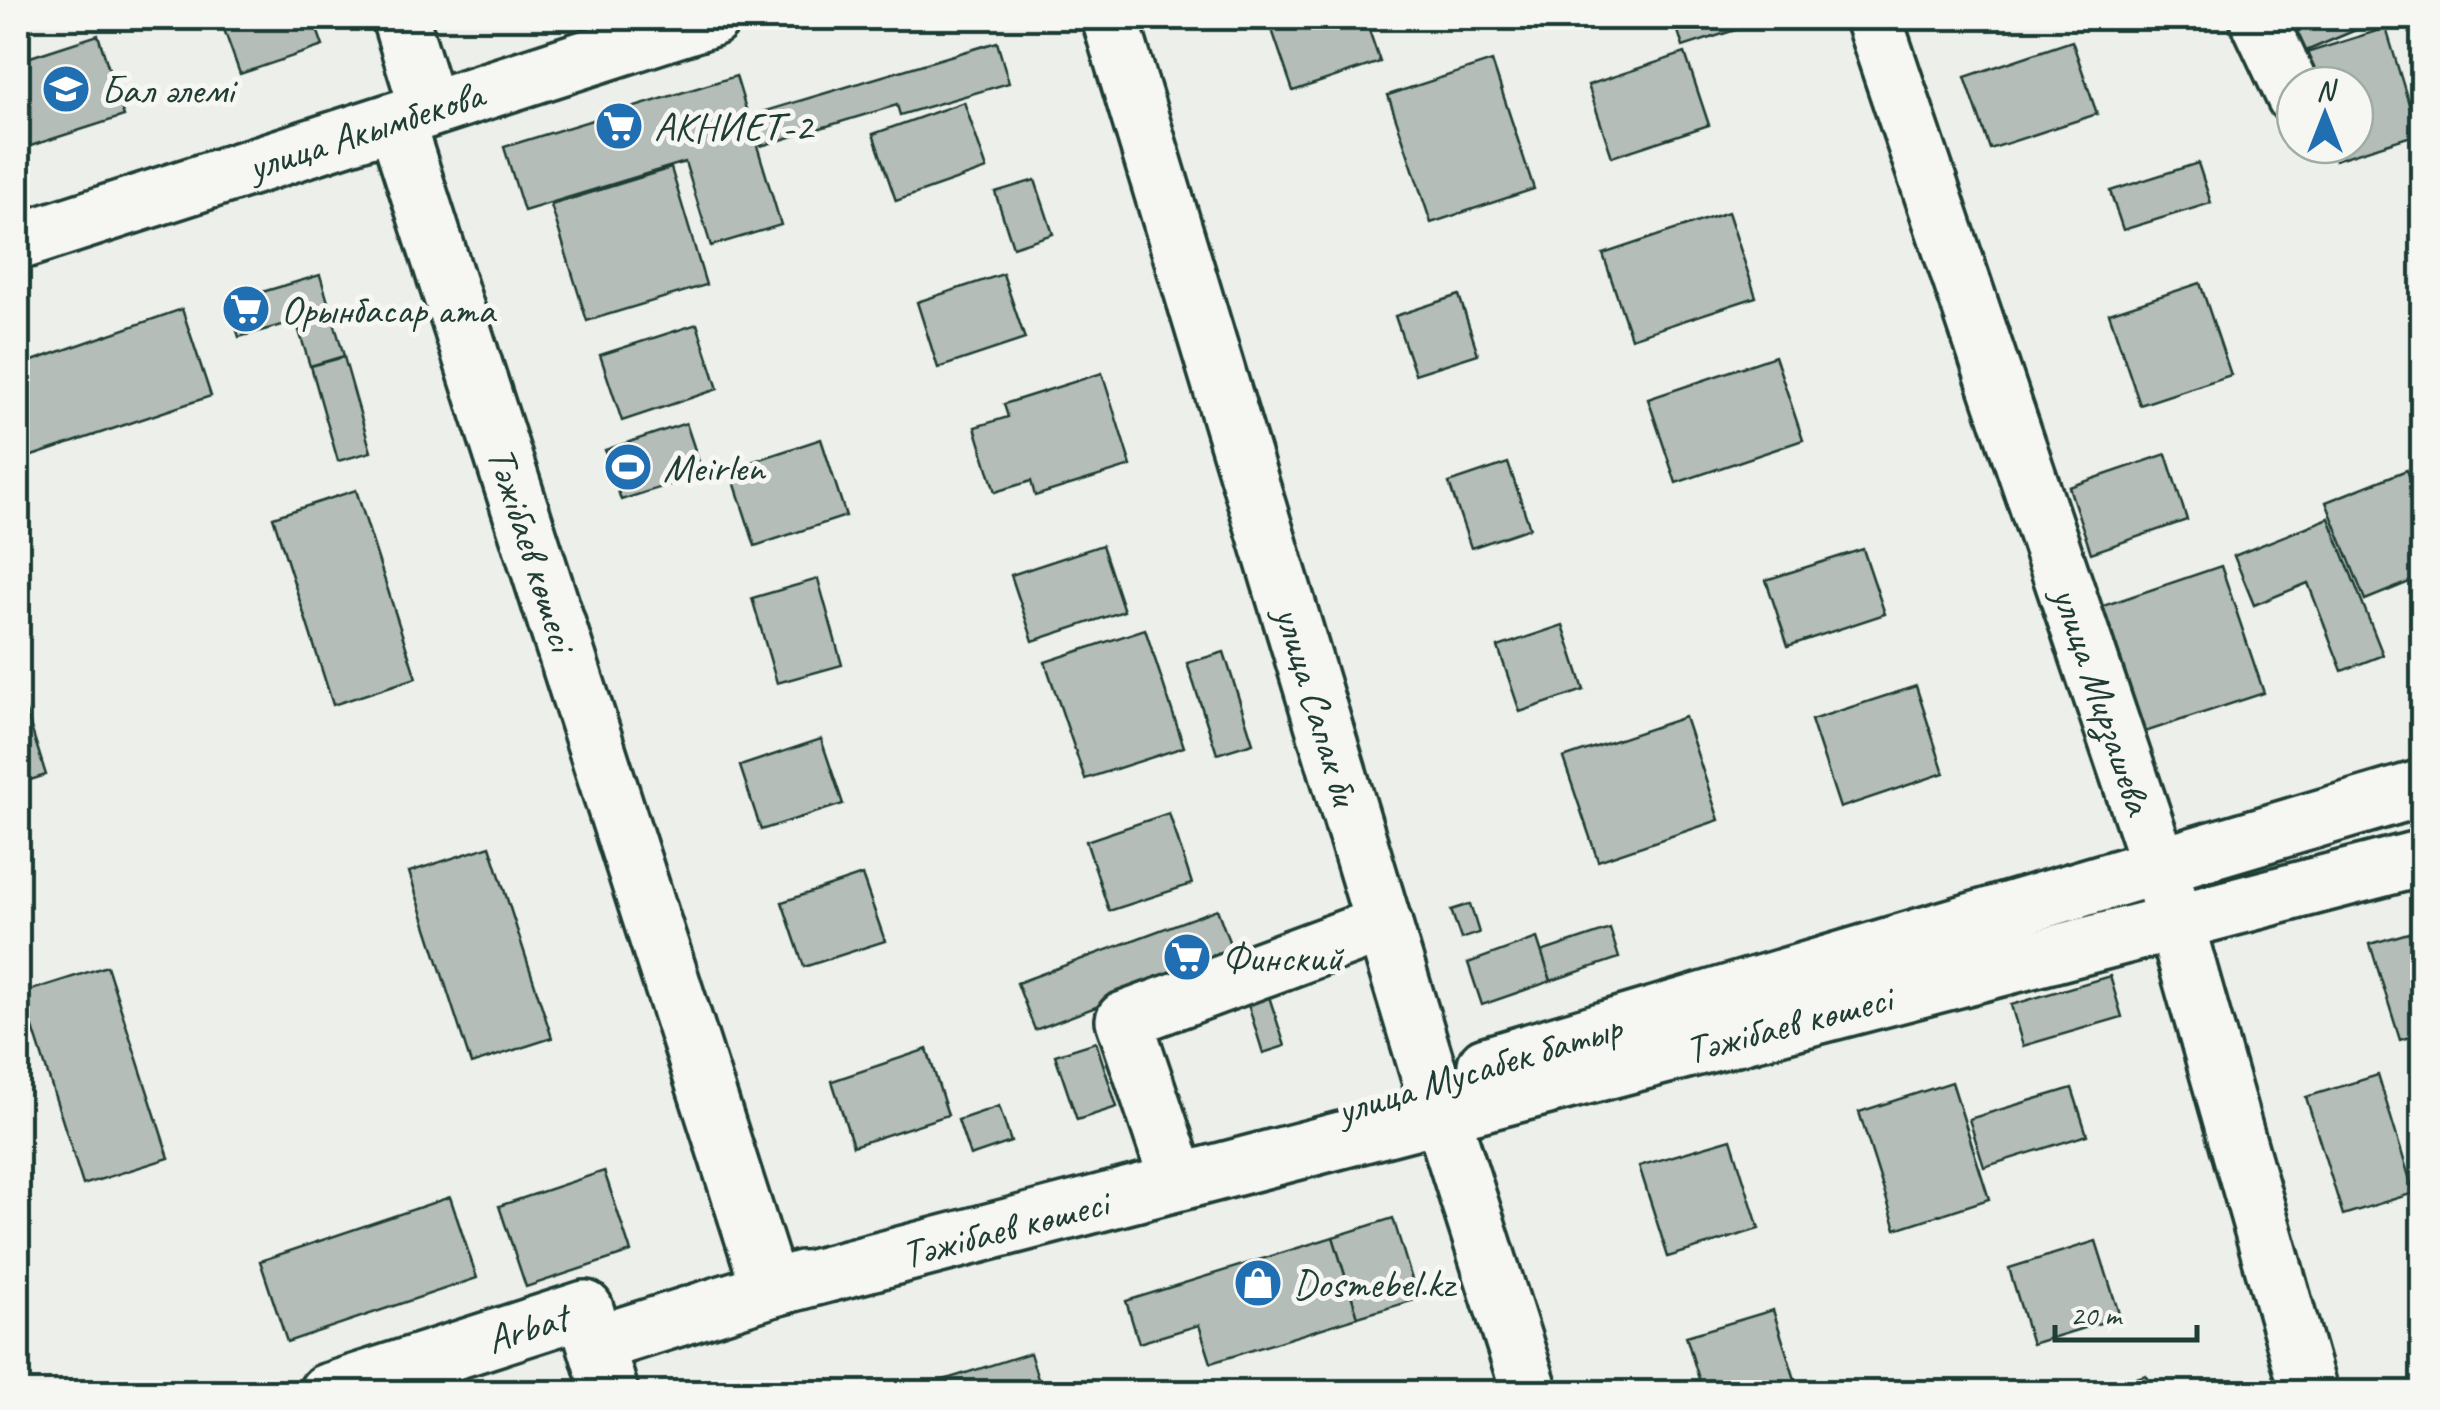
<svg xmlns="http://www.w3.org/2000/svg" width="2440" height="1410" font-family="Caveat,sans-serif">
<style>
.building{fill:#b4bdb8;stroke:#1f3d34;stroke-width:2.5}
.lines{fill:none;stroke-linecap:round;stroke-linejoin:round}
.minor-casing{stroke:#1f3d34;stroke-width:62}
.minor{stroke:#f6f6f2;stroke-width:55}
.labels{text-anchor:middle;stroke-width:10;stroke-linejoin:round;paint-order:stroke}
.poi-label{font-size:40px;fill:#1f3d34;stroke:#f6f6f2;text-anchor:start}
.street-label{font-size:40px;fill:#1f3d34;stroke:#f6f6f2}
</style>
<rect width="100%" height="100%" fill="#edefea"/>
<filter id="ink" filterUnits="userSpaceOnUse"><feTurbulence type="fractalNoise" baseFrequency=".01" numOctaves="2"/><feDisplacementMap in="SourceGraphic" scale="20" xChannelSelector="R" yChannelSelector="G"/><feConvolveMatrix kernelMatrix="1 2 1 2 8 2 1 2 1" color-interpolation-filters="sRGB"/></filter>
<g filter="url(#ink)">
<g class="building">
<path d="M 220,18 L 313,18 L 323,46 L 240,74 Z"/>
<path d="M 1268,18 L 1365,18 L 1380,62 L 1293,91 Z"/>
<path d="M 1674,18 L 1755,18 L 1757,23 L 1683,47 Z"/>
<path d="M 2284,18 L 2384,18 L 2299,54 Z"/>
<path d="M 2386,28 L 2418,134 L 2335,160 L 2331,145 L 2355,145 L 2355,85 L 2312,85 L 2303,54 Z"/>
<path d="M 98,35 L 124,116 L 18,150 L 18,61 Z"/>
<path d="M 2072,41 L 2097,114 L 1990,149 L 1965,77 Z"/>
<path d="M 997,42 L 1009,83 L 900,115 L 897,105 L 761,146 L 752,115 Z"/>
<path d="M 1685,53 L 1709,125 L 1612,157 L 1588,85 Z"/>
<path d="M 1492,61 L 1534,189 L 1431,223 L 1388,95 Z"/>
<path d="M 736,76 L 781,225 L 711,246 L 685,162 L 524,211 L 504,147 Z"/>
<path d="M 964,102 L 987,169 L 896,201 L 873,134 Z"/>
<path d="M 2198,163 L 2211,203 L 2123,230 L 2110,191 Z"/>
<path d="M 671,168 L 706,285 L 587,321 L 551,205 Z"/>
<path d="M 1035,180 L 1053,234 L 1013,247 L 995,192 Z"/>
<path d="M 1728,212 L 1756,297 L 1631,338 L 1603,254 Z"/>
<path d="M 1003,274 L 1025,339 L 938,368 L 917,302 Z"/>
<path d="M 320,275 L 344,356 L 310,366 L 296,321 L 239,337 L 228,302 Z"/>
<path d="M 2200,283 L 2231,375 L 2140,405 L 2109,313 Z"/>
<path d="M 1459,295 L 1478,354 L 1415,374 L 1395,316 Z"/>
<path d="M 182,309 L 211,396 L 20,460 L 18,451 L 18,366 Z"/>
<path d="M 697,324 L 718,389 L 622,421 L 600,355 Z"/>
<path d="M 1775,356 L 1803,440 L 1676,483 L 1648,399 Z"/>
<path d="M 344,357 L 371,452 L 338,461 L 311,366 Z"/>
<path d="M 1102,373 L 1131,466 L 1035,496 L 1031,481 L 995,492 L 975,427 L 1008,417 L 1004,404 Z"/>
<path d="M 686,423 L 703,474 L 621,500 L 605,450 Z"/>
<path d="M 821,439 L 846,516 L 755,546 L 730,469 Z"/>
<path d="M 2166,454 L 2187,520 L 2091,553 L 2069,487 Z"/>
<path d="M 1508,463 L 1530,528 L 1471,548 L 1449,483 Z"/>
<path d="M 2407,470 L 2422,510 L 2422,577 L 2365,600 L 2326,502 Z"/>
<path d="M 356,490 L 416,678 L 333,705 L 273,517 Z"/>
<path d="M 2329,518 L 2383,655 L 2342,671 L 2308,583 L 2254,605 L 2234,556 Z"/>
<path d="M 1102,545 L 1124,611 L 1033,641 L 1011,575 Z"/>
<path d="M 1863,549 L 1885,614 L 1788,646 L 1766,580 Z"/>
<path d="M 2221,566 L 2264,693 L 2145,732 L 2103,606 Z"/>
<path d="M 818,579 L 842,665 L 777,683 L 752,598 Z"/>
<path d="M 1563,625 L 1584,690 L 1520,712 L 1498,647 Z"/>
<path d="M 1145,629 L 1184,747 L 1085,779 L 1045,662 Z"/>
<path d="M 1224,652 L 1253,743 L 1217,754 L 1187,663 Z"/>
<path d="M 18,686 L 46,775 L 18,784 Z"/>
<path d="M 1916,686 L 1944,773 L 1840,808 L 1811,720 Z"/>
<path d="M 1685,717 L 1719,820 L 1598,861 L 1563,758 Z"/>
<path d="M 821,739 L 843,804 L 761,830 L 740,766 Z"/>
<path d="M 1169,813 L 1192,884 L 1109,911 L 1086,841 Z"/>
<path d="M 490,846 L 552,1038 L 471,1064 L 409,872 Z"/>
<path d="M 862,875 L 885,941 L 804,967 L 782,902 Z"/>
<path d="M 1470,904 L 1479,933 L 1461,939 L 1451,910 Z"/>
<path d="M 1217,909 L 1234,955 L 1035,1030 L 1017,983 Z"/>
<path d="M 1610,929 L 1619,958 L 1551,981 L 1541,952 Z"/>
<path d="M 2422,929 L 2422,1033 L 2400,1040 L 2370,944 Z"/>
<path d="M 1537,938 L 1551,981 L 1482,1005 L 1468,963 Z"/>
<path d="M 107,966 L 169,1158 L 83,1185 L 22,993 Z"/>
<path d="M 2110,976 L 2122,1017 L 2023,1046 L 2011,1005 Z"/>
<path d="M 1263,978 L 1285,1046 L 1263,1053 L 1242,985 Z"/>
<path d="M 1096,1042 L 1117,1107 L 1077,1120 L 1055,1055 Z"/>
<path d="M 927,1049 L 948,1115 L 853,1146 L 832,1081 Z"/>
<path d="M 2378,1075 L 2414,1193 L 2343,1215 L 2306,1097 Z"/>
<path d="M 1952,1082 L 1989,1199 L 1896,1229 L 1859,1112 Z"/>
<path d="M 2072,1088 L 2087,1135 L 1984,1167 L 1969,1119 Z"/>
<path d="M 999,1106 L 1011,1142 L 970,1156 L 958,1120 Z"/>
<path d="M 1731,1139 L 1759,1229 L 1668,1257 L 1639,1166 Z"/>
<path d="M 604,1171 L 631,1252 L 526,1287 L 499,1206 Z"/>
<path d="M 450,1197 L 477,1278 L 287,1342 L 260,1261 Z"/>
<path d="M 1393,1218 L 1418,1299 L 1358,1317 L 1333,1237 Z"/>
<path d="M 1333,1237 L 1358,1317 L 1211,1363 L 1199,1325 L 1139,1343 L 1126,1301 Z"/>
<path d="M 2096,1241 L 2120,1317 L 2032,1344 L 2009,1268 Z"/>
<path d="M 1773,1310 L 1799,1392 L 1703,1392 L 1686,1336 Z"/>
<path d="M 1030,1353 L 1042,1392 L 926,1392 L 924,1386 Z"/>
<path d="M 2146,1375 L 2151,1392 L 2090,1392 Z"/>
</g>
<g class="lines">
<g class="minor-casing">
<g id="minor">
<path d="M 400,18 L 428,108"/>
<path id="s1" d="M 1110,18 L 1431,1081 L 1530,1392"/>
<path id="s2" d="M 1873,18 L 2159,865 L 2309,1392"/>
<path d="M 2258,18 L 2295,97"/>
<path id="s3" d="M 396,122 L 770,1289 L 2422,858"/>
<path id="s4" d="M 18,242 L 712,18"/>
<path d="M 1486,1065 L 2422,788"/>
<path d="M 1172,1163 L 1124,1020 L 1384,924"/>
<path d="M 596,1344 L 802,1279"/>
<path id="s5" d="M 327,1392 L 585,1309 L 610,1392"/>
</g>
</g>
<use href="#minor" class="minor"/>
</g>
</g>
<defs>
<g id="school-disc" transform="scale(2.5)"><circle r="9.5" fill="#1f6fb2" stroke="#f6f6f2"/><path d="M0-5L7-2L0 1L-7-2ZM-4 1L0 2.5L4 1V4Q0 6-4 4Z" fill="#fff"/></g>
<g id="supermarket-disc" transform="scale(2.5)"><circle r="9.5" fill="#1f6fb2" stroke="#f6f6f2"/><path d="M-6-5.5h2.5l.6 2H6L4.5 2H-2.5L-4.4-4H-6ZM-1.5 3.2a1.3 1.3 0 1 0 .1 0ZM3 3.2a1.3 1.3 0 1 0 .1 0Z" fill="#fff"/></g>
<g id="stadium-disc" transform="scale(2.5)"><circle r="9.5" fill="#1f6fb2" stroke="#f6f6f2"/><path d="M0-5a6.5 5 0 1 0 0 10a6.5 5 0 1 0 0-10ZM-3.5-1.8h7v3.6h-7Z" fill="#fff"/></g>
<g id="shop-disc" transform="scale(2.5)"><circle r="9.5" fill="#1f6fb2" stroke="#f6f6f2"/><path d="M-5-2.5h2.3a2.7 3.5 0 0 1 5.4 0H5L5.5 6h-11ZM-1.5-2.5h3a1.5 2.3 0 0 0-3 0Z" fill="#fff"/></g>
</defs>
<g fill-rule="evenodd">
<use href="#school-disc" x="66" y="89"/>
<use href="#supermarket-disc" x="619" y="126"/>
<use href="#supermarket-disc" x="246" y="309"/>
<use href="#stadium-disc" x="628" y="467"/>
<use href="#supermarket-disc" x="1187" y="957"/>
<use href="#shop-disc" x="1258" y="1283"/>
</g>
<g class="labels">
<g class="poi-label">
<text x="101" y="103">Бал әлемі</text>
<text x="654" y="140">АКНИЕТ-2</text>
<text x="281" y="323">Орынбасар ата</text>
<text x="663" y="481">Meirlen</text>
<text x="1222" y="971">Финский</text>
<text x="1293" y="1297">Dosmebel.kz</text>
</g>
<g class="street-label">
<text dy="14" stroke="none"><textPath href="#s4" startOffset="365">улица Акымбекова</textPath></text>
<text dy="14" stroke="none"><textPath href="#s3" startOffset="448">Тәжібаев көшесі</textPath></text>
<text dy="14" stroke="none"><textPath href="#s2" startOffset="720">улица Мирзашева</textPath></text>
<text dy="14" stroke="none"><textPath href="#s1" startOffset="718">улица Сапак би</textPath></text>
<text dy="14" stroke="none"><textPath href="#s3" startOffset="2278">Тәжібаев көшесі</textPath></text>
<text transform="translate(1479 1068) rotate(-17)" y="14">улица Мусабек батыр</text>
<text dy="14" stroke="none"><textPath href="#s3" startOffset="1468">Тәжібаев көшесі</textPath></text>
<text dy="14" stroke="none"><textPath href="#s5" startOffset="210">Arbat</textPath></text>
</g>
</g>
<rect width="2440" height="1410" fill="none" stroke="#f6f6f2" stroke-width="60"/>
<rect x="30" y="30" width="2380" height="1350" fill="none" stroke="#1f3d34" stroke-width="4" filter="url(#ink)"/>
<g transform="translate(2325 115)"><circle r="48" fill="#f6f6f2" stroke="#a0aca6" stroke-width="2.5"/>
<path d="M0-8L18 38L0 25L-18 38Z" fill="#1f6fb2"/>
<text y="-15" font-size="28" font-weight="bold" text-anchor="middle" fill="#1f3d34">N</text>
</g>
<path d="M2055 1325v15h142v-15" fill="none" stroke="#1f3d34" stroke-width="5"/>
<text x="2070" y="1325" font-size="30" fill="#1f3d34" stroke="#f6f6f2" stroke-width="8" paint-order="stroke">20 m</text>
</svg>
